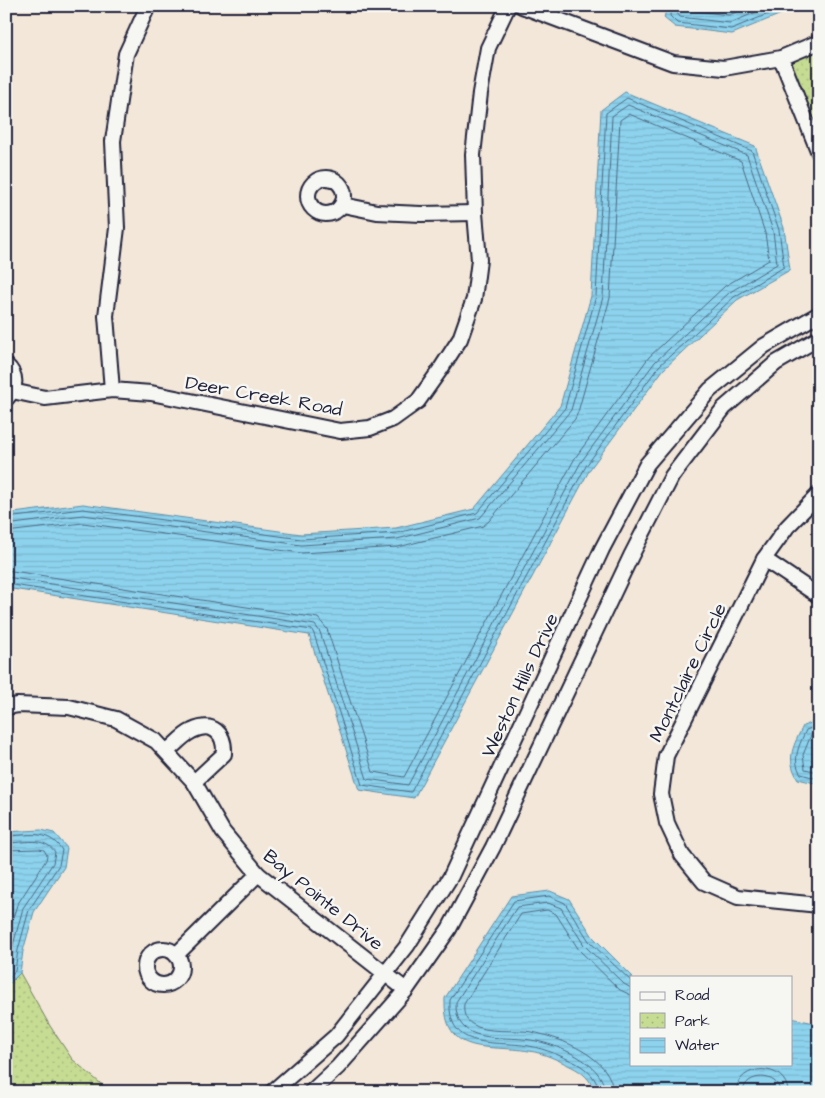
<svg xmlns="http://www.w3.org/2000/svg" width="825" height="1098" font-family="'Architects Daughter',sans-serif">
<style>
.park{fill:url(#park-dots);stroke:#747f66}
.water{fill:url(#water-rules);stroke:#628ca6}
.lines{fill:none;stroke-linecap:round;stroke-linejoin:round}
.shore{stroke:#4d6983;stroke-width:1}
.minor-casing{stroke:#22223b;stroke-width:18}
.minor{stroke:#f6f6f2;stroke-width:14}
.labels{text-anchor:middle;stroke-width:5;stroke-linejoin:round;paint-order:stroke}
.street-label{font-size:19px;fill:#22223b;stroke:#f6f6f2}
</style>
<defs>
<pattern id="park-dots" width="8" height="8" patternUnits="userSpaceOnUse" patternTransform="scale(1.25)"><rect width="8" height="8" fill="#c6dc92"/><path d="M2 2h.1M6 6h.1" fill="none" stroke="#aabc7f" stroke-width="1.8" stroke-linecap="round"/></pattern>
<pattern id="water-rules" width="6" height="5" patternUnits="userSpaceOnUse" patternTransform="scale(1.25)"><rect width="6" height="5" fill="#8dd3ee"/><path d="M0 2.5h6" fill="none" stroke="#79b5cd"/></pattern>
</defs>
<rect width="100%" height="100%" fill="#f2e7d8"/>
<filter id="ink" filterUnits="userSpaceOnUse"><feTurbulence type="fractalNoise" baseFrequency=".02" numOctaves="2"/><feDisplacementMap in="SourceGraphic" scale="10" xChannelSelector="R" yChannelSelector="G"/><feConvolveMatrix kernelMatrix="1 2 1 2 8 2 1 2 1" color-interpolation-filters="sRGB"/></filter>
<g filter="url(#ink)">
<g class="park">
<path d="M 819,42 L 819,153 L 781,58 Z"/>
<path d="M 20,973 L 50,1026 L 72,1059 L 107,1089 L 112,1092 L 6,1092 L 6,987 Z"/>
</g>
<g class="water">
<path d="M 667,6 L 801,6 L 732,34 L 675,27 L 664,18 Z"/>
<path d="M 625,92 L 755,146 L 784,228 L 790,270 L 737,300 L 663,370 L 590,469 L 414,798 L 359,790 L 309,635 L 6,588 L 6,514 L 83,504 L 301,534 L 396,528 L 474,509 L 560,406 L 591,296 L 601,110 Z"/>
<path d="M 819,720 L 819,784 L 798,779 C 785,758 794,745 803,726 Z"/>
<path d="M 41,830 L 54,833 L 67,848 L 64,867 L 34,912 L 23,951 L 20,973 L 6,987 L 6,832 Z"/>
<path d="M 550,891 L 569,899 L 593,937 L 633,977 L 631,977 L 631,1064 L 791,1064 L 791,1018 L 819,1024 L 819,1092 L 758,1089 L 744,1092 L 594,1092 C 592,1080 582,1072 572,1067 C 558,1060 544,1053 529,1051 C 488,1044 443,1058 445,998 L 511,896 Z"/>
</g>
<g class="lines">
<g class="shore">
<path d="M 671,6 L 670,16 L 677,23 L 731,29 L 788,6"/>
<path d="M 678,6 L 677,13 L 680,17 L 730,23 L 771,6"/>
<path d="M 685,6 L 687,10 L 729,15 L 751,6"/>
<path d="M 6,518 L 83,509 L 301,539 L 397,533 L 477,513 L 565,408 L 596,296 L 606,113 L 627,98 L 752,151 L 779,230 L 784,267 L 734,297 L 659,366 L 586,466 L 411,792 L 362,785 L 314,634 L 312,630 L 6,584"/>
<path d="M 6,525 L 83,515 L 301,545 L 397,539 L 480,518 L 571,410 L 603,297 L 612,116 L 628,105 L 747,155 L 773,231 L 777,264 L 730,292 L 655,362 L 581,462 L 408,785 L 367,779 L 320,632 L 315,625 L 6,577"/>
<path d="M 6,532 L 83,523 L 301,553 L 398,547 L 483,526 L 489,521 L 575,419 L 578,412 L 610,298 L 620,120 L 629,114 L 741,161 L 765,233 L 769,260 L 725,286 L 649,357 L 575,458 L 404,777 L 373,772 L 327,629 L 318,618 L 6,570"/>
<path d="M 819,725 L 806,730 C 800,744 791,759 801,774 L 819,779"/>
<path d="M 819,732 L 811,735 L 803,755 L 805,769 L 819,772"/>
<path d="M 6,836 C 29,836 47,828 62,850 L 59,865 L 29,910 L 18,950 L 15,971 L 6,981"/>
<path d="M 6,843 C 24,843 44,836 55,852 L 53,863 L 23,908 L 12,949 L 9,968 L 6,972"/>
<path d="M 6,850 L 39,849 L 44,850 L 47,855 L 46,860 L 17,905 L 6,940"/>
<path d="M 599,1092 C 598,1079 587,1069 576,1063 C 561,1056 546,1049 529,1046 C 495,1040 447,1052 450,1000 L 514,901 L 549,896 L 565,903 L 589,941 L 631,981"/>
<path d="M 605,1092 C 604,1062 556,1044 531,1040 C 501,1035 454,1046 456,1002 L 517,907 L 548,903 L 561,908 L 584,945 L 624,984 L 631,988"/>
<path d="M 613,1092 C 612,1057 561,1038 532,1032 C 515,1029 486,1034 472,1024 C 465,1020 463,1012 464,1004 L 521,914 L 547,910 L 556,914 L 579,950 L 620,990 L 631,995"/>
<path d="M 736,1092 C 737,1062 787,1062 788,1092"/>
<path d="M 743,1092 C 744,1072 779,1072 780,1092"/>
</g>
<g class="minor-casing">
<g id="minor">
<path d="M 522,6 L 673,63 L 724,68 L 781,58 L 819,42"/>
<path d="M 781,58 L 819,153"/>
<circle cx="326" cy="196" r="18"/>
<path d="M 343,205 L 377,212 L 421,214 L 475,213"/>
<path d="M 6,365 C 17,375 17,387 7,398"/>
<path d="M 112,390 L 106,316 L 117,228 L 113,141 L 126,54 L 148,6"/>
<path d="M 12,391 L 45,398 L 112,390 L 151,393 L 340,431 L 370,428 L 393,419 L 418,401 L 440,370 L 460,339 L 474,299 L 479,260 L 475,213 L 473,155 L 480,93 L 488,48 L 508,6"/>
<path d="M 819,494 L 787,527 L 764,559 L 666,756 L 661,794 L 667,823 L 682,855 L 704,882 L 738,897 L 819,905"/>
<path d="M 764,559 L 819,596"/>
<path d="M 6,707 L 18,705 L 69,707 L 116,719 L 156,741 L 194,782 L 223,832 L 258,874 L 406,990"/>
<path d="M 167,751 C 175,745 183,735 192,731 C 213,721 225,733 224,754 L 194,782"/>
<circle cx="163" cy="967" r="18"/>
<path d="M 176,955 L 258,874"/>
<path d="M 272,1092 L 336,1036 L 407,946 L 451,876 L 602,549 L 647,464 L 710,390 L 764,346 L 819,314"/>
<path d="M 311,1092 L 338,1067 L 406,990 L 449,929 L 493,847 L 631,556 L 672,476 L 724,408 L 776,363 L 819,338"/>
</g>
</g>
<use href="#minor" class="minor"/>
</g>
</g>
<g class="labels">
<g class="street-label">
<text transform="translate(264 395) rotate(10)" y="7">Deer Creek Road</text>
<text transform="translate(687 672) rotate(-64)" y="7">Montclaire Circle</text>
<text transform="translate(519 685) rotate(-65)" y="7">Weston Hills Drive</text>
<text transform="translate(324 899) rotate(39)" y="7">Bay Pointe Drive</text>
</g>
</g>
<rect width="825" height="1098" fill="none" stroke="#f6f6f2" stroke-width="25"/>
<rect x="12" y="12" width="800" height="1073" fill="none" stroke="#22223b" stroke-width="2" filter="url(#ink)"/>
<rect x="630" y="976" width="162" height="90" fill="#f6f6f2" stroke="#a1a1a9"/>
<rect x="640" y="992" width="25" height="8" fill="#f6f6f2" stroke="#a1a1a9"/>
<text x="675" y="1000" font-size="15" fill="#22223b">Road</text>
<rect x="640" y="1013" width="25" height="15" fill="url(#park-dots)" stroke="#a1a1a9"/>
<text x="675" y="1026" font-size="15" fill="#22223b">Park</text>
<rect x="640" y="1038" width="25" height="15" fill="url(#water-rules)" stroke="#a1a1a9"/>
<text x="675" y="1050" font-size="15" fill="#22223b">Water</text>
</svg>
